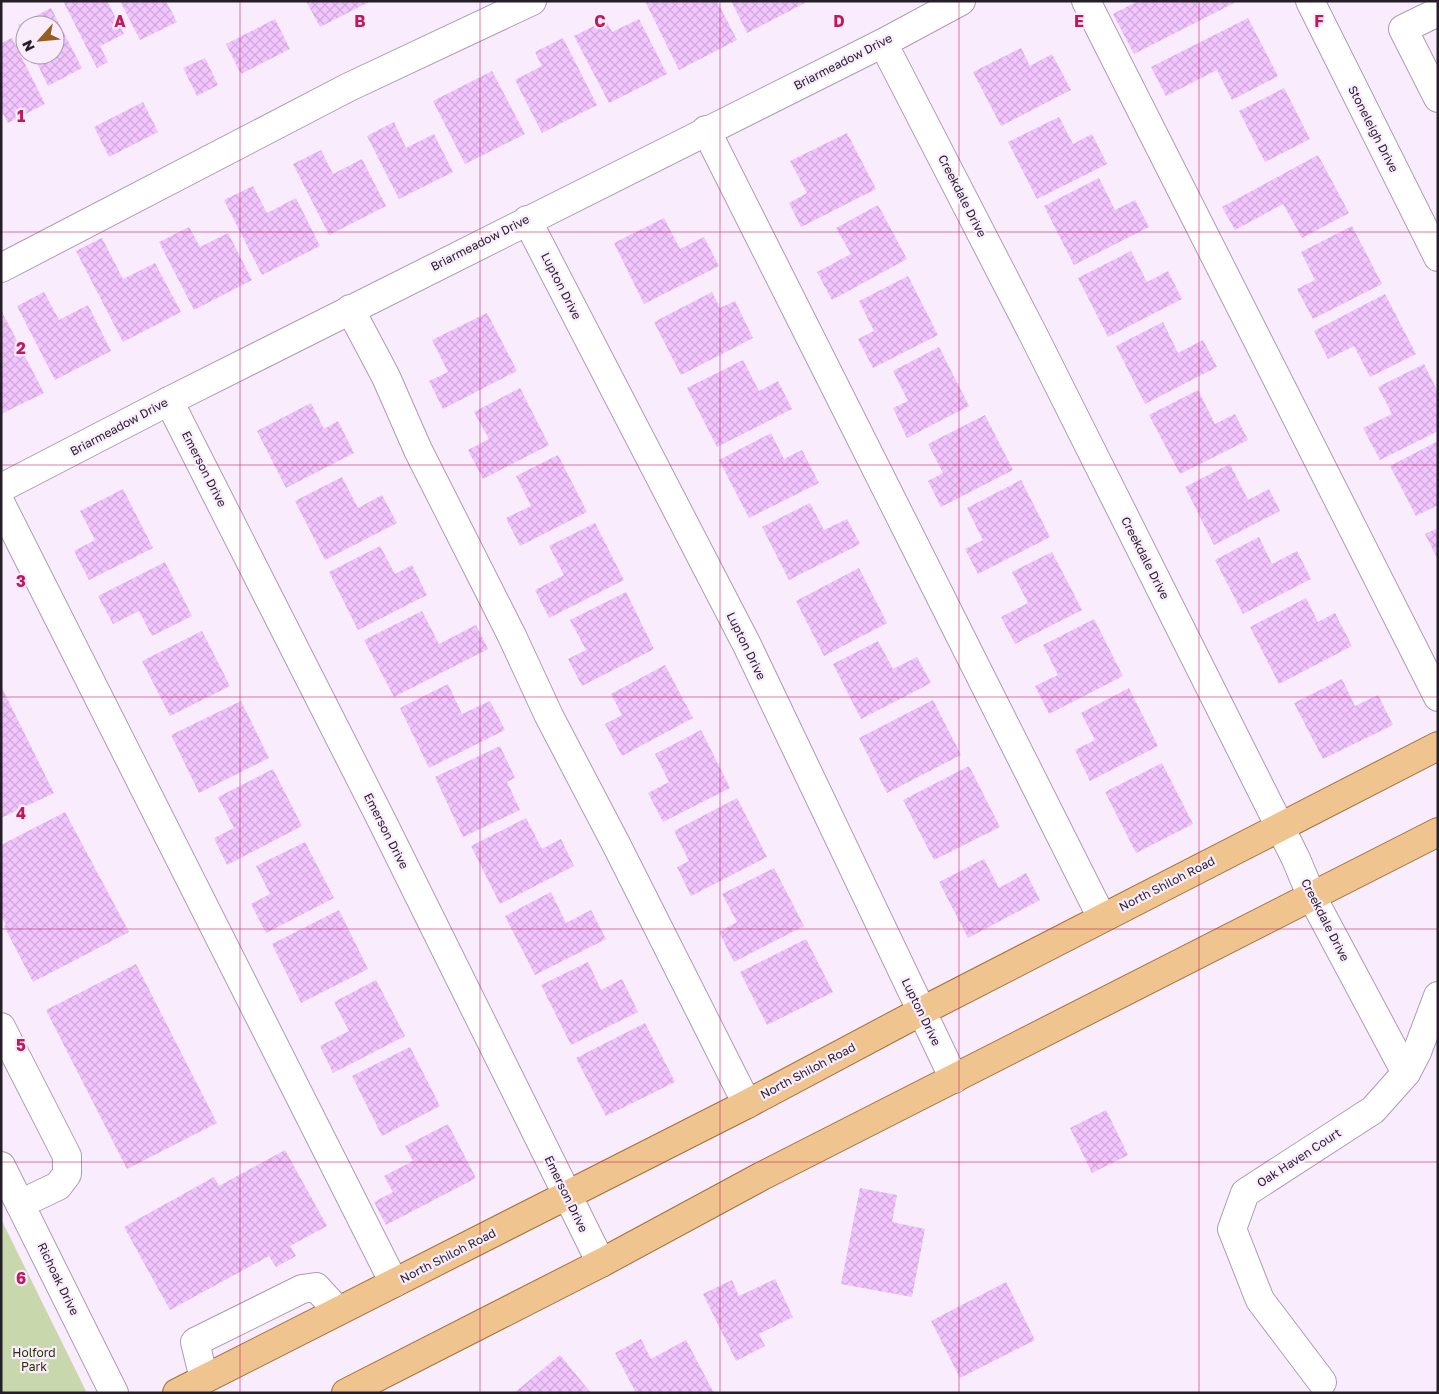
<svg xmlns="http://www.w3.org/2000/svg" width="1439" height="1394" font-family="'Golos Text',sans-serif">
<style>
.green{fill:#c9d8ac}
.building{fill:url(#building-cross-hatch)}
.lines{fill:none;stroke-linecap:round;stroke-linejoin:round}
.minor-casing{stroke:#ae9bb4;stroke-width:30}
.major-casing{stroke:#a2703a;stroke-width:30}
.minor{stroke:#fff;stroke-width:28}
.major{stroke:#efc48f;stroke-width:28}
.grid{fill:none;stroke:#c2185b;stroke-width:1;stroke-opacity:0.55}
.labels{text-anchor:middle;stroke-width:4.5;stroke-linejoin:round;paint-order:stroke}
.street-label{font-size:12px;fill:#251d27;stroke:#f9ecfd}
.park-label{font-size:12px;fill:#273300;stroke:#f9ecfd}
.grid-label{font-size:16px;text-anchor:middle;font-weight:bold;fill:#c2185b;stroke:#f9ecfd;stroke-width:4.5;stroke-linejoin:round;paint-order:stroke}
</style>
<defs>
<pattern id="building-cross-hatch" width="8" height="8" patternUnits="userSpaceOnUse" patternTransform="scale(1.25)"><rect width="8" height="8" fill="#f2c5ff"/><path d="M0 0l8 8M0 8l8-8" fill="none" stroke="#cfa9db"/></pattern>
</defs>
<rect width="100%" height="100%" fill="#f9ecfd"/>
<path class="green" d="M 1,1219 L 81,1381 L 87,1393 L 1,1393 Z"/>
<g class="building">
<path d="M 63,1 L 107,1 L 124,34 L 100,46 L 108,62 L 97,68 Z"/>
<path d="M 120,1 L 166,1 L 177,22 L 140,40 Z"/>
<path d="M 306,1 L 371,1 L 320,27 Z"/>
<path d="M 645,1 L 679,1 L 680,3 L 683,1 L 717,1 L 737,40 L 679,70 Z"/>
<path d="M 731,1 L 804,1 L 805,3 L 747,33 Z"/>
<path d="M 1138,1 L 1238,1 L 1134,54 L 1113,14 Z"/>
<path d="M 51,8 L 82,68 L 48,86 L 33,55 L 55,55 L 55,25 L 25,25 L 25,40 L 18,25 Z"/>
<path d="M 1248,18 L 1278,76 L 1232,100 L 1217,70 L 1166,96 L 1151,67 Z"/>
<path d="M 275,19 L 290,49 L 241,74 L 226,44 Z"/>
<path d="M 639,19 L 667,74 L 609,103 L 574,36 L 606,20 L 612,32 Z"/>
<path d="M 12,38 L 45,104 L 8,123 L 1,110 L 1,43 Z"/>
<path d="M 563,38 L 597,105 L 542,133 L 515,80 L 542,66 L 535,52 Z"/>
<path d="M 1021,48 L 1030,66 L 1052,54 L 1071,90 L 1001,126 L 973,72 Z"/>
<path d="M 205,58 L 218,85 L 197,96 L 183,68 Z"/>
<path d="M 492,71 L 525,134 L 465,164 L 433,101 Z"/>
<path d="M 1284,88 L 1310,139 L 1265,162 L 1239,111 Z"/>
<path d="M 143,102 L 158,132 L 109,157 L 94,127 Z"/>
<path d="M 1059,117 L 1073,144 L 1092,134 L 1107,164 L 1037,199 L 1008,142 Z"/>
<path d="M 394,122 L 406,148 L 434,134 L 453,172 L 399,199 L 367,136 Z"/>
<path d="M 847,133 L 876,189 L 801,227 L 789,203 L 807,193 L 790,161 Z"/>
<path d="M 321,150 L 333,174 L 362,159 L 386,206 L 329,235 L 293,164 Z"/>
<path d="M 1318,155 L 1349,213 L 1302,238 L 1283,204 L 1235,230 L 1222,207 Z"/>
<path d="M 1099,178 L 1115,210 L 1135,200 L 1149,227 L 1074,265 L 1044,206 Z"/>
<path d="M 253,186 L 267,213 L 296,198 L 320,246 L 262,275 L 224,200 Z"/>
<path d="M 878,205 L 907,259 L 832,300 L 817,272 L 851,254 L 836,228 Z"/>
<path d="M 664,218 L 680,249 L 704,237 L 719,266 L 644,304 L 614,243 Z"/>
<path d="M 1352,226 L 1382,284 L 1313,319 L 1297,289 L 1315,280 L 1301,252 Z"/>
<path d="M 189,227 L 200,247 L 228,233 L 252,280 L 194,310 L 159,242 Z"/>
<path d="M 102,238 L 123,279 L 155,263 L 181,312 L 123,342 L 76,251 Z"/>
<path d="M 1131,251 L 1147,282 L 1168,271 L 1182,299 L 1108,337 L 1078,278 Z"/>
<path d="M 908,276 L 938,335 L 873,368 L 858,339 L 874,331 L 859,301 Z"/>
<path d="M 44,292 L 59,320 L 88,305 L 111,351 L 55,380 L 17,306 Z"/>
<path d="M 712,292 L 720,308 L 735,301 L 753,338 L 681,375 L 654,322 Z"/>
<path d="M 1385,294 L 1416,354 L 1370,377 L 1354,346 L 1328,359 L 1314,331 Z"/>
<path d="M 1,310 L 44,393 L 1,414 Z"/>
<path d="M 487,313 L 517,371 L 443,409 L 429,381 L 448,372 L 432,340 Z"/>
<path d="M 1163,322 L 1178,353 L 1203,340 L 1217,367 L 1145,404 L 1116,346 Z"/>
<path d="M 939,347 L 969,406 L 907,438 L 893,408 L 908,401 L 893,371 Z"/>
<path d="M 743,360 L 759,391 L 778,381 L 792,409 L 717,447 L 687,388 Z"/>
<path d="M 1424,364 L 1438,392 L 1438,431 L 1380,460 L 1363,428 L 1392,414 L 1378,387 Z"/>
<path d="M 520,388 L 549,445 L 483,479 L 468,450 L 489,439 L 474,412 Z"/>
<path d="M 1198,390 L 1215,424 L 1235,414 L 1248,440 L 1180,474 L 1149,415 Z"/>
<path d="M 311,403 L 324,429 L 338,421 L 354,453 L 286,488 L 257,431 Z"/>
<path d="M 985,415 L 1013,470 L 941,507 L 928,481 L 943,473 L 928,444 Z"/>
<path d="M 771,433 L 784,459 L 802,450 L 819,483 L 749,518 L 719,460 Z"/>
<path d="M 1438,441 L 1438,505 L 1416,516 L 1390,466 Z"/>
<path d="M 558,455 L 587,512 L 520,546 L 506,518 L 531,506 L 516,476 Z"/>
<path d="M 1230,464 L 1248,500 L 1269,489 L 1280,511 L 1214,545 L 1185,487 Z"/>
<path d="M 342,477 L 358,508 L 382,495 L 397,523 L 325,560 L 295,501 Z"/>
<path d="M 1021,480 L 1050,537 L 978,574 L 965,549 L 983,540 L 967,508 Z"/>
<path d="M 123,489 L 153,548 L 89,580 L 74,551 L 95,540 L 80,511 Z"/>
<path d="M 810,503 L 824,530 L 847,519 L 860,544 L 789,580 L 762,527 Z"/>
<path d="M 595,523 L 624,580 L 549,618 L 535,590 L 564,575 L 549,546 Z"/>
<path d="M 1438,528 L 1438,560 L 1425,534 Z"/>
<path d="M 1259,537 L 1272,564 L 1297,551 L 1311,579 L 1243,614 L 1215,560 Z"/>
<path d="M 380,546 L 395,574 L 412,565 L 427,595 L 358,630 L 329,572 Z"/>
<path d="M 1052,552 L 1082,610 L 1015,644 L 1001,617 L 1028,603 L 1012,572 Z"/>
<path d="M 165,562 L 192,616 L 152,636 L 139,611 L 113,624 L 98,596 Z"/>
<path d="M 859,568 L 887,623 L 824,656 L 796,601 Z"/>
<path d="M 626,592 L 654,649 L 582,686 L 568,659 L 586,650 L 570,620 Z"/>
<path d="M 1306,598 L 1318,622 L 1335,613 L 1352,646 L 1279,684 L 1250,627 Z"/>
<path d="M 422,611 L 439,644 L 476,625 L 488,649 L 394,697 L 364,640 Z"/>
<path d="M 1094,619 L 1123,676 L 1049,714 L 1035,686 L 1058,675 L 1043,645 Z"/>
<path d="M 202,631 L 230,686 L 170,716 L 142,661 Z"/>
<path d="M 878,641 L 893,669 L 917,657 L 931,683 L 861,719 L 833,664 Z"/>
<path d="M 665,665 L 693,718 L 622,756 L 605,724 L 622,715 L 611,694 Z"/>
<path d="M 1342,679 L 1355,706 L 1378,695 L 1393,725 L 1323,759 L 1294,703 Z"/>
<path d="M 448,684 L 462,714 L 490,701 L 505,730 L 429,768 L 400,708 Z"/>
<path d="M 1,686 L 54,793 L 1,818 Z"/>
<path d="M 1129,688 L 1158,746 L 1090,781 L 1075,750 L 1095,740 L 1081,713 Z"/>
<path d="M 933,700 L 961,755 L 887,793 L 859,738 Z"/>
<path d="M 241,701 L 269,758 L 199,793 L 171,735 Z"/>
<path d="M 701,730 L 730,788 L 663,822 L 648,793 L 669,782 L 655,754 Z"/>
<path d="M 500,746 L 515,778 L 507,782 L 520,810 L 463,837 L 435,777 Z"/>
<path d="M 1162,763 L 1193,824 L 1136,853 L 1105,792 Z"/>
<path d="M 969,766 L 1000,827 L 934,860 L 903,800 Z"/>
<path d="M 273,769 L 302,826 L 227,865 L 214,838 L 234,828 L 218,797 Z"/>
<path d="M 737,798 L 767,857 L 691,896 L 677,867 L 689,861 L 674,831 Z"/>
<path d="M 65,812 L 129,932 L 33,982 L 4,926 L 6,925 L 1,916 L 1,845 Z"/>
<path d="M 526,818 L 542,849 L 561,839 L 574,866 L 500,904 L 471,846 Z"/>
<path d="M 305,842 L 334,898 L 266,933 L 251,904 L 270,894 L 256,866 Z"/>
<path d="M 984,859 L 999,888 L 1026,873 L 1040,900 L 968,938 L 939,882 Z"/>
<path d="M 774,868 L 804,926 L 734,962 L 719,932 L 737,922 L 722,894 Z"/>
<path d="M 551,892 L 566,923 L 591,910 L 606,939 L 535,975 L 505,916 Z"/>
<path d="M 339,910 L 368,969 L 301,1003 L 272,944 Z"/>
<path d="M 806,939 L 833,992 L 767,1025 L 740,972 Z"/>
<path d="M 588,962 L 601,990 L 622,979 L 638,1012 L 571,1045 L 541,985 Z"/>
<path d="M 136,964 L 217,1123 L 127,1169 L 46,1010 Z"/>
<path d="M 376,980 L 405,1036 L 333,1073 L 320,1046 L 349,1031 L 334,1002 Z"/>
<path d="M 645,1023 L 675,1082 L 606,1116 L 576,1058 Z"/>
<path d="M 410,1047 L 440,1106 L 382,1136 L 352,1076 Z"/>
<path d="M 1106,1110 L 1128,1155 L 1092,1173 L 1070,1128 Z"/>
<path d="M 448,1124 L 476,1178 L 386,1225 L 374,1202 L 393,1192 L 384,1176 L 413,1161 L 405,1146 Z"/>
<path d="M 285,1150 L 327,1226 L 290,1246 L 296,1256 L 276,1267 L 269,1256 L 170,1310 L 124,1227 L 214,1177 L 219,1186 Z"/>
<path d="M 860,1188 L 897,1195 L 892,1222 L 925,1229 L 912,1297 L 841,1284 Z"/>
<path d="M 775,1279 L 793,1317 L 759,1334 L 765,1346 L 736,1361 L 703,1294 L 732,1280 L 739,1296 Z"/>
<path d="M 1006,1282 L 1035,1340 L 960,1378 L 931,1321 Z"/>
<path d="M 641,1339 L 651,1359 L 686,1340 L 714,1393 L 636,1393 L 615,1353 Z"/>
<path d="M 560,1355 L 591,1393 L 514,1393 Z"/>
</g>
<g class="lines">
<g class="minor-casing">
<g id="minor">
<path d="M 1086,1 L 1438,697"/>
<path d="M 1310,1 L 1438,257"/>
<path d="M 1438,12 L 1403,29 L 1438,98"/>
<path d="M 883,43 L 1033,334 L 1296,859 L 1311,895 L 1406,1073"/>
<path d="M 706,130 L 1102,918"/>
<path d="M 527,220 L 747,645 L 954,1079"/>
<path d="M 1,268 L 349,87 L 532,1"/>
<path d="M 350,309 L 386,377 L 418,450 L 512,636 L 549,716 L 616,844 L 747,1104"/>
<path d="M 169,401 L 382,821 L 601,1263"/>
<path d="M 1,488 L 169,401 L 883,43 L 961,1"/>
<path d="M 1,504 L 394,1283"/>
<path d="M 1,1027 L 67,1156 L 67,1174 L 58,1186 L 20,1204"/>
<path d="M 1,1166 L 114,1393"/>
<path d="M 204,1379 L 195,1342 L 302,1289 L 316,1287 L 338,1311"/>
<path d="M 1322,1382 L 1260,1300 L 1232,1229 L 1245,1193 L 1373,1110 L 1406,1073 L 1417,1052 L 1438,996"/>
</g>
</g>
<g class="major-casing">
<g id="major">
<path d="M 177,1393 L 747,1104 L 920,1012 L 1438,746"/>
<path d="M 346,1393 L 601,1263 L 762,1176 L 1438,832"/>
</g>
</g>
<use href="#minor" class="minor"/>
<use href="#major" class="major"/>
</g>
<path class="grid" d="M 240,1 L 240,1393M 480,1 L 480,1393M 720,1 L 720,1393M 959,1 L 959,1393M 1199,1 L 1199,1393M 1,232 L 1438,232M 1,465 L 1438,465M 1,697 L 1438,697M 1,929 L 1438,929M 1,1162 L 1438,1162"/>
<g class="labels">
<g class="street-label">
<text transform="translate(843 62) rotate(-27)" y="4">Briarmeadow Drive</text>
<text transform="translate(1373 129) rotate(63)" y="4">Stoneleigh Drive</text>
<text transform="translate(962 196) rotate(63)" y="4">Creekdale Drive</text>
<text transform="translate(480 243) rotate(-27)" y="4">Briarmeadow Drive</text>
<text transform="translate(561 286) rotate(63)" y="4">Lupton Drive</text>
<text transform="translate(119 427) rotate(-28)" y="4">Briarmeadow Drive</text>
<text transform="translate(204 469) rotate(63)" y="4">Emerson Drive</text>
<text transform="translate(1145 558) rotate(63)" y="4">Creekdale Drive</text>
<text transform="translate(746 646) rotate(64)" y="4">Lupton Drive</text>
<text transform="translate(386 831) rotate(63)" y="4">Emerson Drive</text>
<text transform="translate(1167 884) rotate(-27)" y="4">North Shiloh Road</text>
<text transform="translate(1325 920) rotate(63)" y="4">Creekdale Drive</text>
<text transform="translate(921 1012) rotate(64)" y="4">Lupton Drive</text>
<text transform="translate(808 1071) rotate(-28)" y="4">North Shiloh Road</text>
<text transform="translate(1299 1158) rotate(-33)" y="4">Oak Haven Court</text>
<text transform="translate(566 1194) rotate(64)" y="4">Emerson Drive</text>
<text transform="translate(448 1256) rotate(-27)" y="4">North Shiloh Road</text>
<text transform="translate(58 1279) rotate(64)" y="4">Richoak Drive</text>
</g>
<g class="park-label">
<text x="34" y="1357">Holford<tspan x="34" dy="14">Park</tspan></text>
</g>
</g>
<g class="grid-label">
<text x="120" y="27">A</text>
<text x="360" y="27">B</text>
<text x="600" y="27">C</text>
<text x="839" y="27">D</text>
<text x="1079" y="27">E</text>
<text x="1319" y="27">F</text>
<text x="21" y="122">1</text>
<text x="21" y="354">2</text>
<text x="21" y="587">3</text>
<text x="21" y="819">4</text>
<text x="21" y="1051">5</text>
<text x="21" y="1284">6</text>
</g>
<rect width="1439" height="1394" fill="none" stroke="#251d27" stroke-width="5"/>
<g transform="translate(40 40) rotate(243)"><circle r="24" fill="#f9ecfd" stroke="#a499a7"/>
<path d="M0-4L9 19L0 12L-9 19Z" fill="#995c1f"/>
<text y="-8" font-size="14" font-weight="bold" text-anchor="middle" fill="#251d27">N</text>
</g>
</svg>
